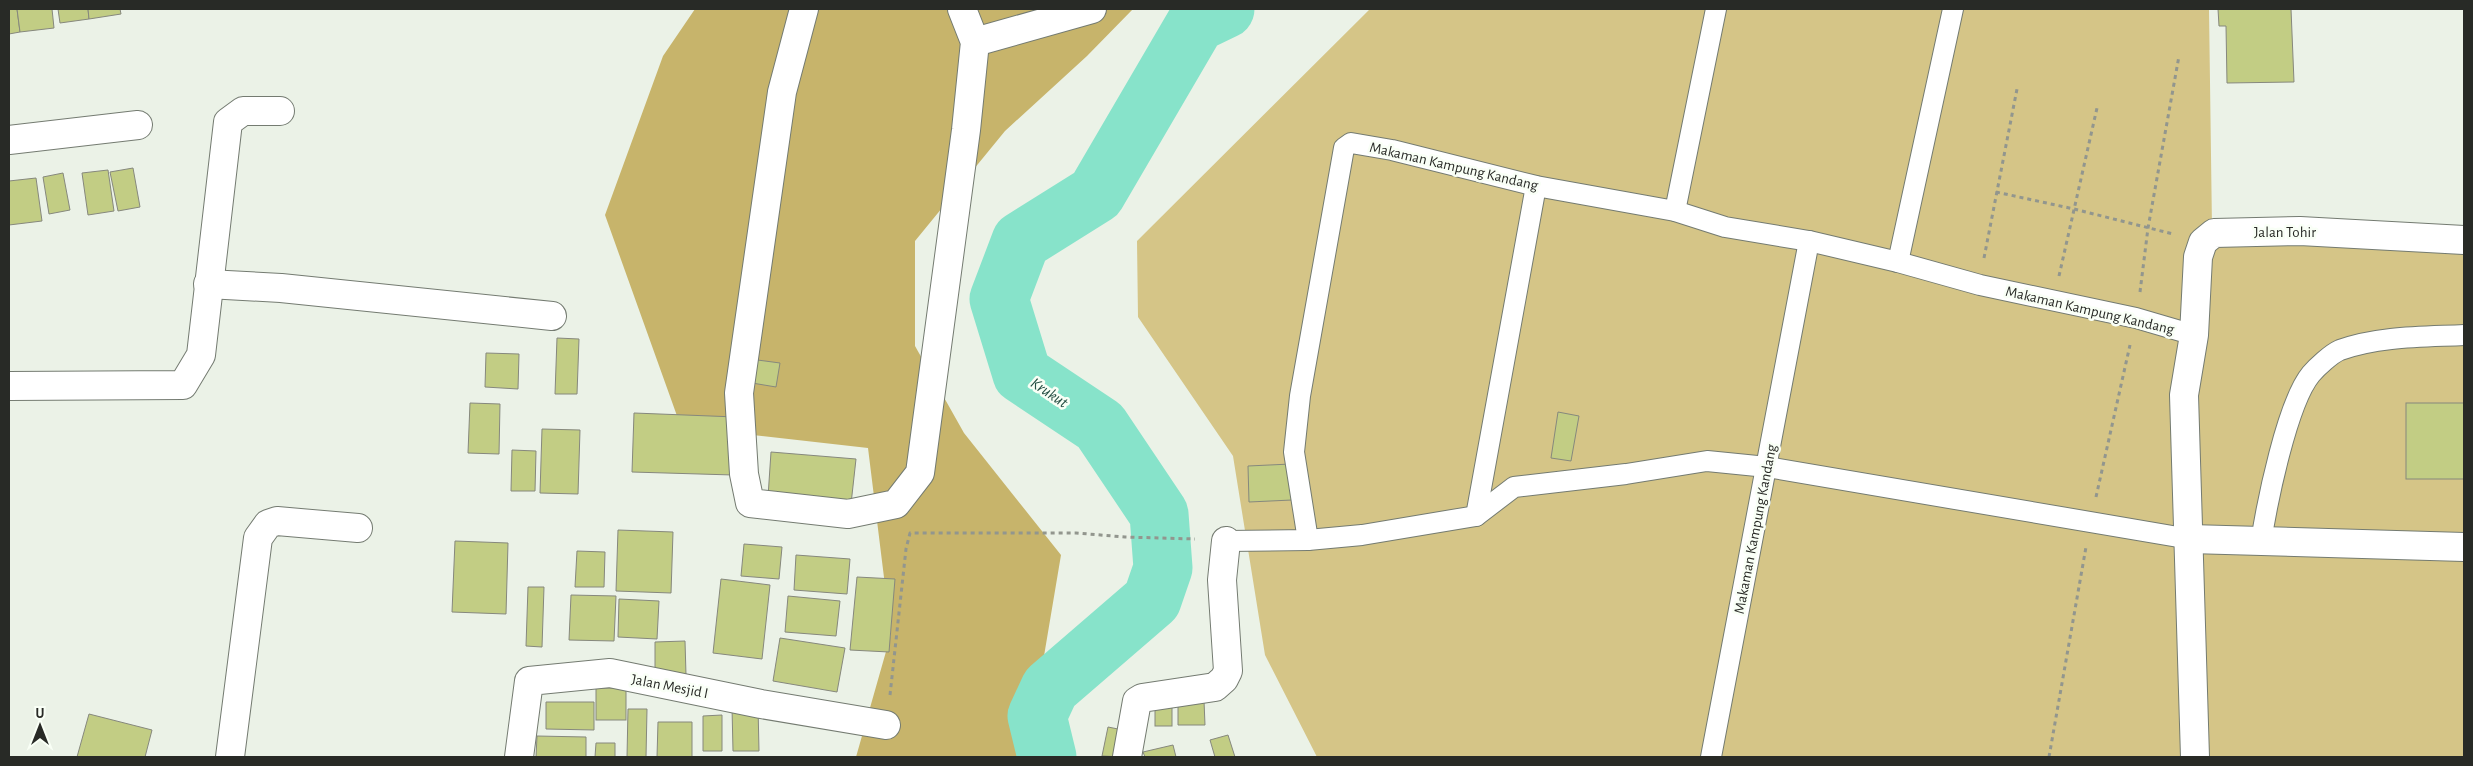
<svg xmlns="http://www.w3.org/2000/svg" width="2473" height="766" font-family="'Alegreya Sans',sans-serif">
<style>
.green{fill:#d5c587}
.forest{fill:#c7b46b}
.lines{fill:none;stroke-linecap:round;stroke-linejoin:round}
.river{stroke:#87e3ca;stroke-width:59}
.building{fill:#c2cd84;stroke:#86887d}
.lane-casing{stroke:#747b71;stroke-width:22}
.street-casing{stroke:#747b71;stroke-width:30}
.path{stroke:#92968e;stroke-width:3;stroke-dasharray:4 4;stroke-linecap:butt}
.lane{stroke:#fff;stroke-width:20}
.street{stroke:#fff;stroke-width:28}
.labels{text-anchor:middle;stroke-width:5;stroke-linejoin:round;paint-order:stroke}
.street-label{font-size:15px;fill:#282a26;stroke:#f9fff6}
.water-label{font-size:16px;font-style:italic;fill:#254e43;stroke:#f9fff6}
</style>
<rect width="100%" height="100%" fill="#ebf2e7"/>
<path class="green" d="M 1370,9 L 2209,9 L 2212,228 L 2464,242 L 2464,757 L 1317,757 L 1265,655 L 1233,456 L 1138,317 L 1137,241 Z"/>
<path class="forest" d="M 695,9 L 1133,9 L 1087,56 L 1005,131 L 915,241 L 915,346 L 964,433 L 1061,555 L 1027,757 L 856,757 L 891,634 L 868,448 L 681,427 L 605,215 L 663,56 Z"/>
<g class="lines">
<path class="river" d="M 1047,757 L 1037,716 L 1050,688 L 1152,600 L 1163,568 L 1159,514 L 1100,426 L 1022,374 L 999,299 L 1021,241 L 1096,194 L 1196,23 L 1225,9"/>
</g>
<g class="building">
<path d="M 9,9 L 17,9 L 20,32 L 9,34 Z"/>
<path d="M 17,9 L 52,9 L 54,28 L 20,32 Z"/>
<path d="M 58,9 L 88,9 L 89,19 L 60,23 Z"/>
<path d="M 88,9 L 120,9 L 121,14 L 89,19 Z"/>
<path d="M 2218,9 L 2291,9 L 2294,82 L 2227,83 L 2226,26 L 2219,26 Z"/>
<path d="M 133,168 L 140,207 L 118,211 L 110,172 Z"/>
<path d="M 108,170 L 114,211 L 88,215 L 82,173 Z"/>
<path d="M 63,173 L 70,210 L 49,214 L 43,177 Z"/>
<path d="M 36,178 L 42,221 L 9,225 L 9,181 Z"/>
<path d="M 557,338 L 579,339 L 577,394 L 555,394 Z"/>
<path d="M 486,353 L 519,354 L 518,389 L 485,387 Z"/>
<path d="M 750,359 L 780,363 L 776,387 L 746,382 Z"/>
<path d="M 470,403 L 500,404 L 499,454 L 468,453 Z"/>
<rect x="2406" y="403" width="58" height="76"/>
<path d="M 1558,412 L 1579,416 L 1571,461 L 1551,458 Z"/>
<path d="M 634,413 L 736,417 L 733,475 L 632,472 Z"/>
<path d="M 542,429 L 580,430 L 578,494 L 540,493 Z"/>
<path d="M 512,450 L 536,451 L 535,491 L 511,491 Z"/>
<path d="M 771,452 L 856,459 L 851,504 L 768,497 Z"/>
<path d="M 1291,464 L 1292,500 L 1249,502 L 1248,466 Z"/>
<path d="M 618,530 L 673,532 L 671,593 L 616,591 Z"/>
<path d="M 455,541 L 508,543 L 506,614 L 452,612 Z"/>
<path d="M 744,544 L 782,547 L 779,579 L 741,576 Z"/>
<path d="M 577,551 L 605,552 L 604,587 L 575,587 Z"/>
<path d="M 796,555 L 850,559 L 847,594 L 794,590 Z"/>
<path d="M 857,577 L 895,579 L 889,652 L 850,650 Z"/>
<path d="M 721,579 L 770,585 L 762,659 L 713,653 Z"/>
<path d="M 528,587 L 544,587 L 542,647 L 526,646 Z"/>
<path d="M 571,595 L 616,596 L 614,641 L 569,640 Z"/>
<path d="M 788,596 L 840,601 L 836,636 L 785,632 Z"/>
<path d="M 619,599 L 659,601 L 657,639 L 618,637 Z"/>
<path d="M 780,638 L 845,648 L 837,692 L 773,681 Z"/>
<path d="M 685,641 L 686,675 L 655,675 L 655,642 Z"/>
<rect x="596" y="688" width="30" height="32"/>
<path d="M 1178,701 L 1204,701 L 1205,725 L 1178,725 Z"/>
<path d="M 546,702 L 594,702 L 594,730 L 546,729 Z"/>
<rect x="1155" y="705" width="17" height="21"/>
<path d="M 758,706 L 759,751 L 733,751 L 732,707 Z"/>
<path d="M 628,709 L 647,709 L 646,757 L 627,757 Z"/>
<path d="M 89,714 L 152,730 L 145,757 L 77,757 Z"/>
<path d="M 722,715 L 722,751 L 703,751 L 703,716 Z"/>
<path d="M 658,722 L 692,722 L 692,757 L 657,757 Z"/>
<path d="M 1108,727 L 1128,731 L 1123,757 L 1102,756 Z"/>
<path d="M 1228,735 L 1235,757 L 1215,757 L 1210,740 Z"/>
<path d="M 537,736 L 586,737 L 586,757 L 536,757 Z"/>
<path d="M 596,743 L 615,743 L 615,757 L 595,757 Z"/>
<path d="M 1173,745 L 1176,757 L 1145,757 L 1143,752 Z"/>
</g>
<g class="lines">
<g class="lane-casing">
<g id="lane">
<path d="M 1675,211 L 1716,9"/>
<path d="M 1898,262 L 1953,9"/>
<path d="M 1476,516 L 1536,186"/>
<path d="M 1308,540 L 1294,452 L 1300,396 L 1344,148 L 1351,143 L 1392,150 L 1536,186 L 1675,211 L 1725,227 L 1809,241 L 1898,262 L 1980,285 L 2136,318 L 2194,335"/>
<path d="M 1226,541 L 1308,540 L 1362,535 L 1476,516 L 1514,487 L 1626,474 L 1707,461 L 1767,467 L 2190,539"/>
<path d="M 2261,542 C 2267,503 2287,403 2311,374 C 2317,367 2331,354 2340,350 C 2380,336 2423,337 2464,335"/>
<path d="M 1711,757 L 1809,241"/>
</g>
</g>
<g class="street-casing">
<g id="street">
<path d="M 804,9 L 782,92 L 739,393 L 744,474 L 750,503 L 848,514 L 896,504 L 920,473 L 966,130 L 975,42 L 962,9"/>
<path d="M 975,42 L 1092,9"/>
<path d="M 9,140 L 138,125"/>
<path d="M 208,284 L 281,288 L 552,316"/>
<path d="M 9,386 L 183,385 L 201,355 L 228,122 L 243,111 L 280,111"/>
<path d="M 2190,539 L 2464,547"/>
<path d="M 230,757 L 258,538 L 268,524 L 277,521 L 358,528"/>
<path d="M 519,757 L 529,681 L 610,673 L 761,704 L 886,725"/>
<path d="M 1127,757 L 1137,701 L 1142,698 L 1215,687 L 1224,679 L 1228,671 L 1222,580 L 1226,541"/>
<path d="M 2195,757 L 2184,395 L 2194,335 L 2198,257 L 2203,242 L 2214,233 L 2300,231 L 2464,240"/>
</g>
</g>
<g class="path">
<path d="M 1996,192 L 2074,209 L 2173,234"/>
<path d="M 1984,258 L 2017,89"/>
<path d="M 2059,276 L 2097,108"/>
<path d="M 2140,292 L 2148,228 L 2179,56"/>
<path d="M 2096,497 L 2130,345"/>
<path d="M 890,695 L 906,549 L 910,533 L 1076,533 L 1125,537 L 1195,539"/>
<path d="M 2049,757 L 2086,547"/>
</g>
<use href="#lane" class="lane"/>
<use href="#street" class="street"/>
</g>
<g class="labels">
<g class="street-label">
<text transform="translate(1454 166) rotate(13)" y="5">Makaman Kampung Kandang</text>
<text x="2285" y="237">Jalan Tohir</text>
<text transform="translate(2090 310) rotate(13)" y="5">Makaman Kampung Kandang</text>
<text transform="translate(1755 529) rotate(-79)" y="5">Makaman Kampung Kandang</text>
<text transform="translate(670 686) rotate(11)" y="5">Jalan Mesjid I</text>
</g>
<g class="water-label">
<text transform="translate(1050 392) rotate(34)" y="6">Krukut</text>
</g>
</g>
<rect width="2473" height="766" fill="none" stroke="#282a26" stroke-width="20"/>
<g transform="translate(40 726)" stroke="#f9fff6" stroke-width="4" paint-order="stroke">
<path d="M0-4L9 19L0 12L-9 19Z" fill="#282a26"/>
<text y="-8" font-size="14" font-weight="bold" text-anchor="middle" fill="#282a26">U</text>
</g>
</svg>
